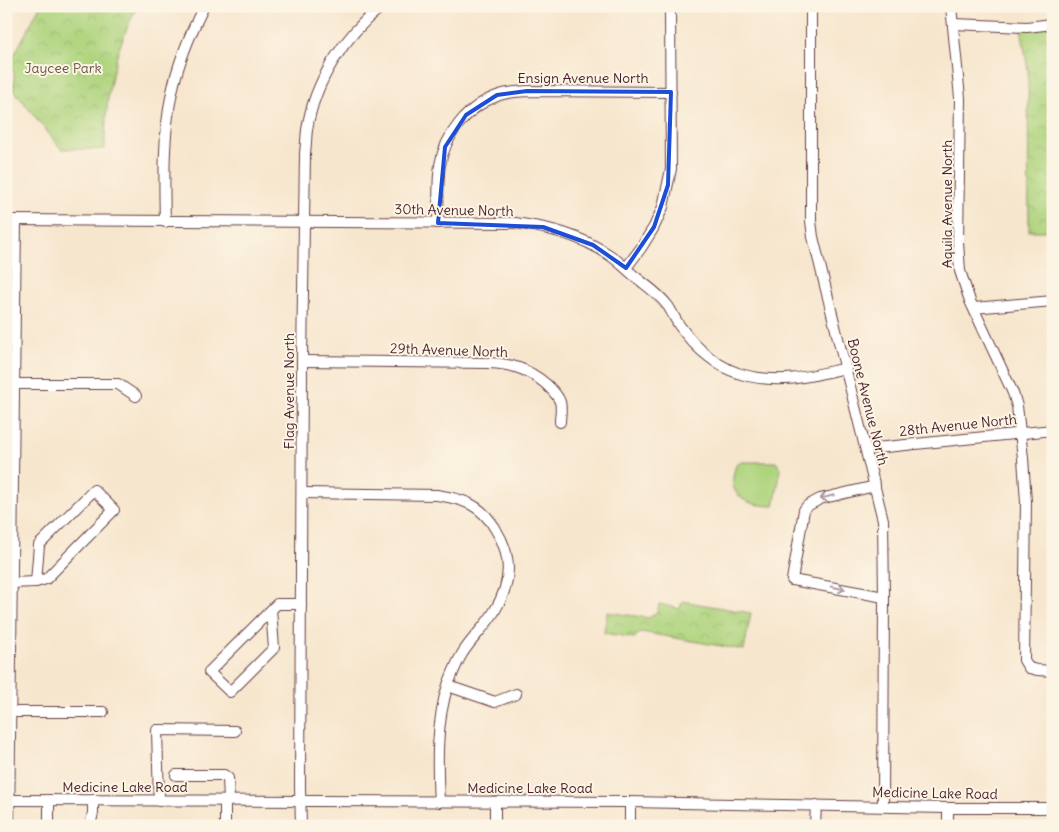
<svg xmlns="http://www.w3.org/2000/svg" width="1059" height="832" font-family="Delius,sans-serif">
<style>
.grass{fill:#afd47e;stroke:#7c7a54}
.park{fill:url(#park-crowns);stroke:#7c7a54}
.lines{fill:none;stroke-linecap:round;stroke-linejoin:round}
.minor-casing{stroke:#643d43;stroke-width:12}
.minor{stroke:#fff;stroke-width:10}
.oneway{stroke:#ae9aa0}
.marked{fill:none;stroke:#1d4ed8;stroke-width:4;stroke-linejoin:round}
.labels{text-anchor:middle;stroke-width:4;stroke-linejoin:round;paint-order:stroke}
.park-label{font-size:14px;fill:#685544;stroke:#fcf5e5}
.street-label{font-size:14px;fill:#4a1f2b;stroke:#fcf5e5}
</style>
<defs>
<pattern id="park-crowns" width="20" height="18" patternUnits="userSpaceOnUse" patternTransform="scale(1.25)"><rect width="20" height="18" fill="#afd47e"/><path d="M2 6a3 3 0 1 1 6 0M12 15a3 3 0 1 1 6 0" fill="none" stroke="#98b66d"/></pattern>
</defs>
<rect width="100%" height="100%" fill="#fcf5e5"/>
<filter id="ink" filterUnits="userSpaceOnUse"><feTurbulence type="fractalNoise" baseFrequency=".02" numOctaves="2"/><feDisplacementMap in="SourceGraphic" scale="10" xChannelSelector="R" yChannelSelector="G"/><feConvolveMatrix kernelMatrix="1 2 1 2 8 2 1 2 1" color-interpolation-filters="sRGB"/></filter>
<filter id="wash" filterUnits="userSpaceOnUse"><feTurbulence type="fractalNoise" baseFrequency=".0096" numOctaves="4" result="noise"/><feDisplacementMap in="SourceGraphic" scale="20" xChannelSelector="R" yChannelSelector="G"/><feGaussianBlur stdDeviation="1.12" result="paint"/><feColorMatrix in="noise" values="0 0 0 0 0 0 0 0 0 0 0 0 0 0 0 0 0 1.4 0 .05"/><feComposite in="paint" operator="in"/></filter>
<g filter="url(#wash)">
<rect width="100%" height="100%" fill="#f7e6ce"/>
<path class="grass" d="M 741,462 L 776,462 L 781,469 L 774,506 C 746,506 723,496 737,463 Z"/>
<g class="park">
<path d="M 40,6 L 138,6 C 113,50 105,99 105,149 L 61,149 L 12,88 C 16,79 15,73 9,65 Z"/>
<path d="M 1053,24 L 1053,231 L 1029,231 L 1028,71 L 1021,27 Z"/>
<path d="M 682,601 L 751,613 L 744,650 L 641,632 L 634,638 L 604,633 L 607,612 L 649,618 L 658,611 L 659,604 L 680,609 Z"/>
</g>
</g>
<g filter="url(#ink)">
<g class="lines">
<g class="minor-casing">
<g id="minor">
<path d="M 811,6 L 811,221 L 813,237 L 883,520 L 884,597 L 883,806"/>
<path d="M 951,6 L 960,98 L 958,242 L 960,271 L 970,301 L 1013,393 L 1017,406 L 1023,458 L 1026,502 L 1024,660 L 1029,668 L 1037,670 L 1053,671"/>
<path d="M 953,24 L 1027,27 L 1053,24"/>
<path d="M 6,220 L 515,223 C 551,228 580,235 611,256 C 620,262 628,271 637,278 C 648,287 659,294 668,306 C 672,312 675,319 679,325 C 696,349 720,370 748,376 C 784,384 811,376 846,368"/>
<path d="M 165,222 C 164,179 163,134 172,92 C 178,63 191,32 204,6"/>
<path d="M 438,223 C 439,204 437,184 440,165 C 445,135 468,106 497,96 C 506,92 517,92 527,91 L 671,92"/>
<path d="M 626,268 L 641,248 L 654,227 L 663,207 L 671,169 L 670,6"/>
<path d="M 974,308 L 1053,301"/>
<path d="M 302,361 L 489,363 C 512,364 528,369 546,384 C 551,389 558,395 560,402 C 562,408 560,416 560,422"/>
<path d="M 14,384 L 118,384 L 136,396"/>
<path d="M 866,449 L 1053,430"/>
<path d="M 875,486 L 820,499 L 807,506 L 804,510 L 792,580 L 884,597"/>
<path d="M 302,493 L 437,495 C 464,499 482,505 496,530 C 513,557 511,585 494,612 C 485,627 471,639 462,654 C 456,664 452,675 448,685 C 436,722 437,764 439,802"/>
<path d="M 11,583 L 36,582 L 46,579 L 114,510 L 94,490 L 39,545 L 36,582"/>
<path d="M 271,610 L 274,648 L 230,692 L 209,672 L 277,604 L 301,604"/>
<path d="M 448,686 L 495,702 L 516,694"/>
<path d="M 10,712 L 103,712"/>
<path d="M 176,775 L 224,775 L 228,778 L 229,801"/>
<path d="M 6,800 L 630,802 L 948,808 L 1053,808"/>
<path d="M 49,800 L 49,826"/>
<path d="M 159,801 L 157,730 L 235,731"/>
<path d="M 948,808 L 948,826"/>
<path d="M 9,826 L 16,220"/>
<path d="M 90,826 L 93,813 L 93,800"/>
<path d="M 225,826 L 225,801"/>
<path d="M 301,826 L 300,787 L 302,361 L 305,153 C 306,146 306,138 307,130 C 314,82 344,36 382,6"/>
<path d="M 495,826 L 495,802"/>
<path d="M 630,826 L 630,802"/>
<path d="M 815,826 L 816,805"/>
</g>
</g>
<use href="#minor" class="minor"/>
</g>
<defs><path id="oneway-shaft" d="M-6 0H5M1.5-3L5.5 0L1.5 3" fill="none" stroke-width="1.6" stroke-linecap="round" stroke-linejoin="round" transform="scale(1.25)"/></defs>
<g class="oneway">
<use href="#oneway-shaft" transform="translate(827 497) rotate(165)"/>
<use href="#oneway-shaft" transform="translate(838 588) rotate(11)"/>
</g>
</g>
<path class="marked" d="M 527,91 L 671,92 L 668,185 L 654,227 L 626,268 L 593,245 L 543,227 L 438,223 L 445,147 L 466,115 L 497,95 Z"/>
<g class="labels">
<g class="park-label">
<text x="63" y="73">Jaycee Park</text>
</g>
<g class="street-label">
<text x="583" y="83">Ensign Avenue North</text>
<text transform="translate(947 204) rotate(-90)" y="5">Aquila Avenue North</text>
<text transform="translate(454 210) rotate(1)" y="5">30th Avenue North</text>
<text transform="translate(449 350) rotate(2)" y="5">29th Avenue North</text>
<text transform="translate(289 391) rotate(-90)" y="5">Flag Avenue North</text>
<text transform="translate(868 402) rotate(76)" y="5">Boone Avenue North</text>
<text transform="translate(958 425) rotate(-6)" y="5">28th Avenue North</text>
<text x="125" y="792">Medicine Lake Road</text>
<text x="530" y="793">Medicine Lake Road</text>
<text transform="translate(935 793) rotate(1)" y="5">Medicine Lake Road</text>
</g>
</g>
<rect width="1059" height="832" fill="none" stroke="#fcf5e5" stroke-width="25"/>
</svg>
